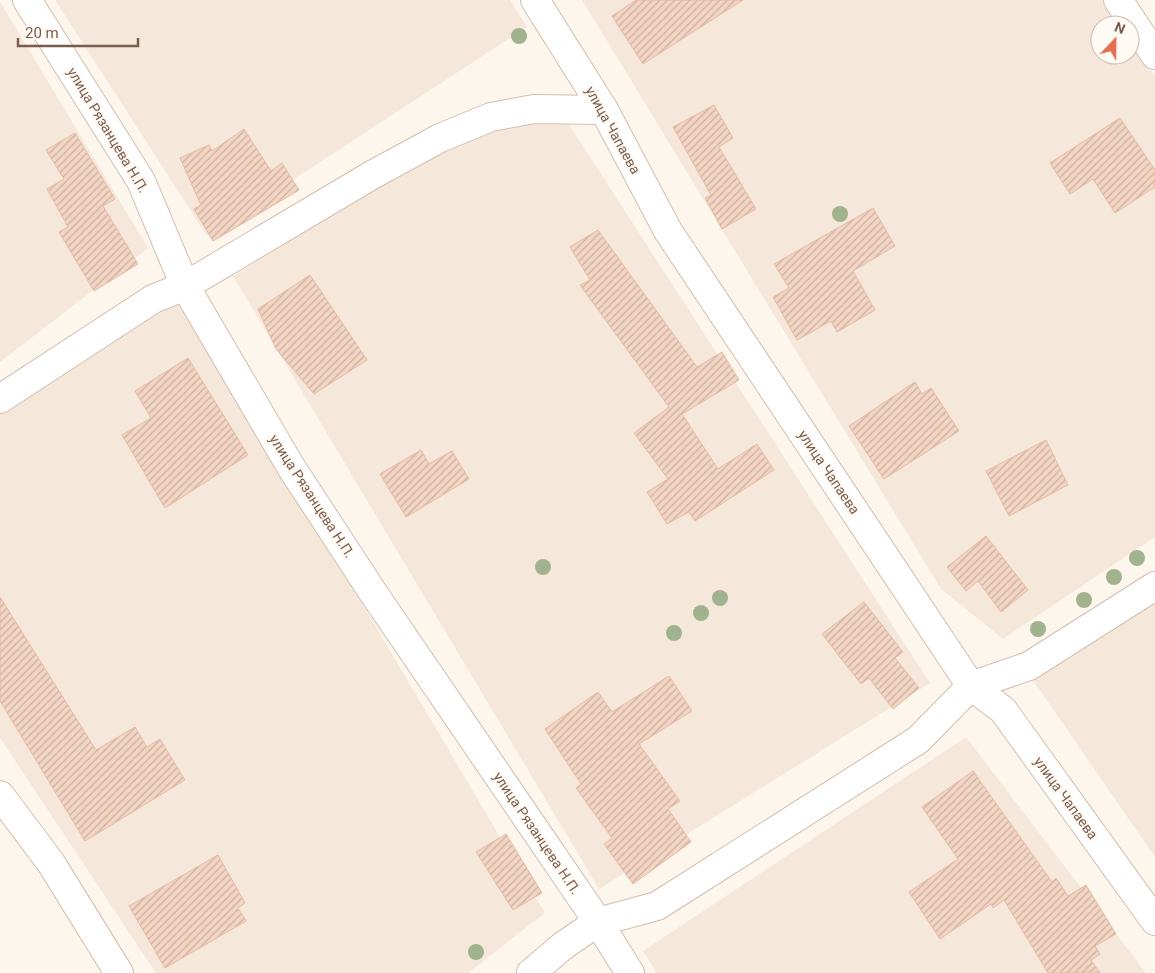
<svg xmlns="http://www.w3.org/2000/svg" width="1155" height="973" font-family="Roboto,sans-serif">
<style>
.residential{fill:#f5e8da}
.building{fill:url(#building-hatch);stroke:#e6bba3}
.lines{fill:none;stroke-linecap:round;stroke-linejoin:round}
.street-casing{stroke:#d1beb0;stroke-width:30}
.street{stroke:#fff;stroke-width:28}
.tree{fill:#a0b28e}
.labels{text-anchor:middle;stroke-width:5;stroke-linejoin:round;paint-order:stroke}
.street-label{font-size:14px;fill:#7a5c4d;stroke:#fffaf3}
</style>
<defs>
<pattern id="building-hatch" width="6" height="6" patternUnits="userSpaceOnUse" patternTransform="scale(1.25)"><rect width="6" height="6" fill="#f3d5c3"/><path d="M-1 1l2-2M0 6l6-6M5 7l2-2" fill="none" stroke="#cab0a1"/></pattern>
</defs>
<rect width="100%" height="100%" fill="#fdf6ec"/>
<g class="residential">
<path d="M 55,0 L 510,0 L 527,27 L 207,236 Z"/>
<path d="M 582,0 L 1102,0 L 1120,25 L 1100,25 L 1100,55 L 1130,55 L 1130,40 L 1155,76 L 1155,537 L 1003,639 L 941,589 Z"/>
<path d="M 0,2 L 148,248 L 0,362 Z"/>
<path d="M 507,122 L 568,123 L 930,683 L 599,889 L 233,276 L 402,170 Z"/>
<path d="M 178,292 L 545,913 L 468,973 L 156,973 L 0,738 L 0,410 Z"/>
<path d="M 1155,594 L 1155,857 L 1024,667 Z"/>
<path d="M 966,737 L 1146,973 L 657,973 L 643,951 Z"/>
</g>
<g class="building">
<path d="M 636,0 L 743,0 L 643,64 L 612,16 Z"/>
<path d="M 714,105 L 733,138 L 719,147 L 756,209 L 722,229 L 705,198 L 711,195 L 673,127 Z"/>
<path d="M 1120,118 L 1155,170 L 1155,187 L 1115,213 L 1093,179 L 1070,194 L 1050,163 Z"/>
<path d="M 244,129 L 271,171 L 282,163 L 299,190 L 213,241 L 194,209 L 201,205 L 180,158 L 209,145 L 212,151 Z"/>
<path d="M 75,133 L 115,199 L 103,206 L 138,264 L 94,291 L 59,232 L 68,227 L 47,189 L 64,179 L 46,150 Z"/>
<path d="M 873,208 L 895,246 L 853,271 L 875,310 L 837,332 L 831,321 L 797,340 L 773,297 L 789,288 L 774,264 Z"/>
<path d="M 598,230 L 697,367 L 722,352 L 739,380 L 682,414 L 718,469 L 757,444 L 774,470 L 695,521 L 689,512 L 667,524 L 647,492 L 668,479 L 634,433 L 669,407 L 580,285 L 590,280 L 570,247 Z"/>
<path d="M 310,275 L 367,360 L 314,394 L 276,349 L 258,309 Z"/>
<path d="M 188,358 L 248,455 L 165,508 L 122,435 L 151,418 L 135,391 Z"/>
<path d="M 915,382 L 922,394 L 931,388 L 959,431 L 884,479 L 849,426 Z"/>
<path d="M 1046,440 L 1068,485 L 1009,516 L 986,471 Z"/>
<path d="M 421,450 L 429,464 L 452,451 L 469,479 L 406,517 L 380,474 Z"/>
<path d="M 986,536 L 1028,590 L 1001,612 L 978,581 L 966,591 L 947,567 Z"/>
<path d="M 0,597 L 96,750 L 135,727 L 147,747 L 160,739 L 185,780 L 85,841 L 0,701 Z"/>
<path d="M 864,602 L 903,652 L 895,658 L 919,688 L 893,709 L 869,678 L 861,684 L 822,634 Z"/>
<path d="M 669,676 L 692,711 L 639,744 L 680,801 L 668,809 L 691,842 L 633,884 L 604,844 L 612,838 L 576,788 L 581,784 L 545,729 L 598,692 L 612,712 Z"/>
<path d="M 973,771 L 1052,882 L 1056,878 L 1068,896 L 1086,885 L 1116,934 L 1095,946 L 1100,954 L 1091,960 L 1100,973 L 1048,973 L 1004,900 L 993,908 L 991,904 L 940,939 L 909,892 L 958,859 L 922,807 Z"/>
<path d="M 506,834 L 542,893 L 513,910 L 476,852 Z"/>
<path d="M 218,855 L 245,903 L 238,908 L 246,921 L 165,968 L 129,906 Z"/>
</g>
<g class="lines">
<g class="street-casing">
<g id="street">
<path d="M 27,0 L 141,181 L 185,286 L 291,467 L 374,594 L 598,922 L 630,973"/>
<path d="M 535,0 L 604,110 L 668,231 L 971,686 L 1003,710 L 1155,921"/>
<path d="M 1118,0 L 1155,55"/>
<path d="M 0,399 L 153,299 L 185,286 L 372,175 L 440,138 L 491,117 L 534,109 L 604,110"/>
<path d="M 0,795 L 51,863 L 119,973"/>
<path d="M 531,973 L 564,945 L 598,922 L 657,906 L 918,740 L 971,686 L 1029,666 L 1155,586"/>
</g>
</g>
<use href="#street" class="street"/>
</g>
<g class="tree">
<circle cx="519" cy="36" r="8"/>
<circle cx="840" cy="214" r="8"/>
<circle cx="1137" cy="558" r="8"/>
<circle cx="543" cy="567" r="8"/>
<circle cx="1114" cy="577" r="8"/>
<circle cx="720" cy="598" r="8"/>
<circle cx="1084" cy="600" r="8"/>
<circle cx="701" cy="613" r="8"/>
<circle cx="1038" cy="629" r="8"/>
<circle cx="674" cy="633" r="8"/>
<circle cx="476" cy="952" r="8"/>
</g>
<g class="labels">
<g class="street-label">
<text transform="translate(108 130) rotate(59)" y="5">улица Рязанцева Н.П.</text>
<text transform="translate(613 130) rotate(61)" y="5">улица Чапаева</text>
<text transform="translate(829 472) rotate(56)" y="5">улица Чапаева</text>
<text transform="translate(312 496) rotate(57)" y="5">улица Рязанцева Н.П.</text>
<text transform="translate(1066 798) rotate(54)" y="5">улица Чапаева</text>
<text transform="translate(537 833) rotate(56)" y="5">улица Рязанцева Н.П.</text>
</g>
</g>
<g transform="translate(1115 40) rotate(22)"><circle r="24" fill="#fffaf3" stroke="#cabbb1"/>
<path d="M0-4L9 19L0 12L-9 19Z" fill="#e76f51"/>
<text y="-8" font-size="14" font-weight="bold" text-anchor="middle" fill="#7a5c4d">N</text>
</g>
<path d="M18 38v8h120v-8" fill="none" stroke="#7a5c4d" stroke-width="2.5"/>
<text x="25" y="38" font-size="15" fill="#7a5c4d" stroke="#fffaf3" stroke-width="4" paint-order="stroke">20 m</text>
</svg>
